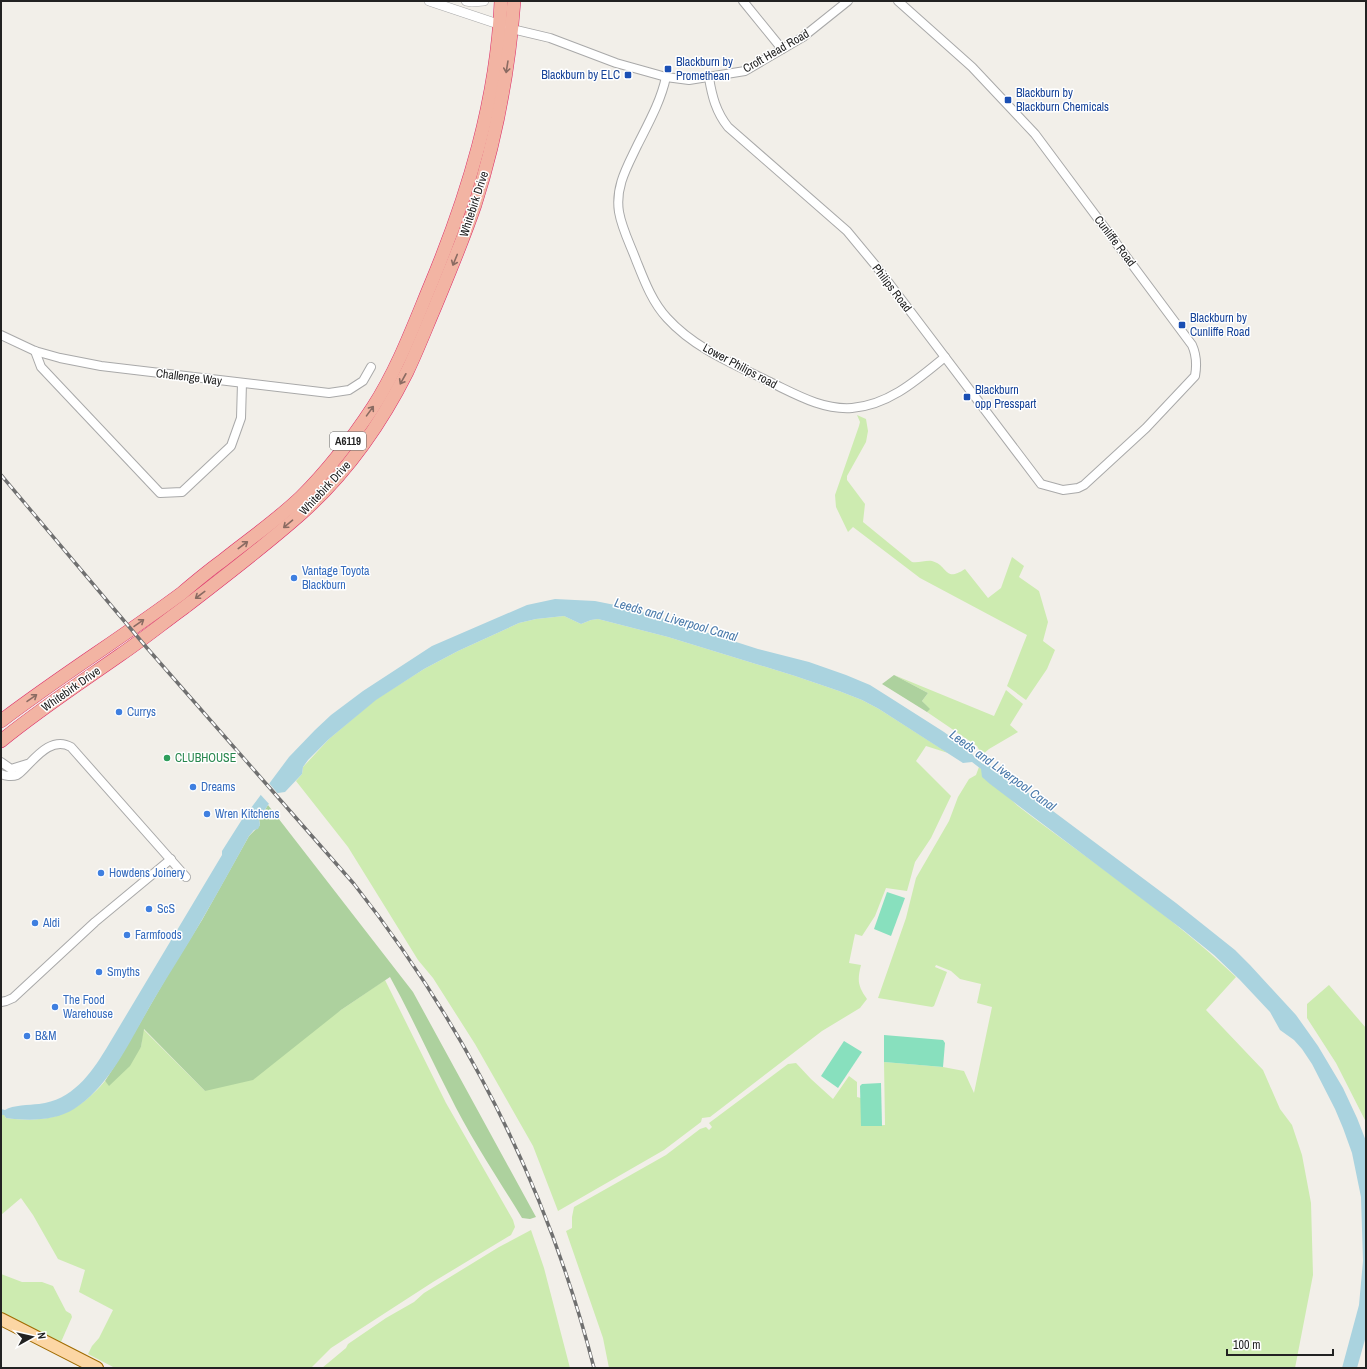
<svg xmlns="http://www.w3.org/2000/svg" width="1367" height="1369" font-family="'Archivo Narrow',sans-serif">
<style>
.grass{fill:#cdebb0}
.forest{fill:#add19e}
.pitch{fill:#88e0be}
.water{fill:#aad3df}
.pier{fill:#f2efe9}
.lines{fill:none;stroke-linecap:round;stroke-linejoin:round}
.minor-casing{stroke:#a9a9a9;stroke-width:10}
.tertiary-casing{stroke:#a9a9a9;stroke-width:10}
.primary-casing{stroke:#a06b00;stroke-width:14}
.trunk-casing{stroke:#dc2a67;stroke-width:14}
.minor{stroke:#fff;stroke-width:8}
.tertiary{stroke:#fff;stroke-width:9}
.primary{stroke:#fcd6a4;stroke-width:12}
.trunk{stroke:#f2b4a3;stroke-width:13}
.rail-casing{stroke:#707070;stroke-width:3.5}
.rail{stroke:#fff;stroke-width:2;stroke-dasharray:6;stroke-linecap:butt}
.oneway{stroke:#8a6b62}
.transit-dot{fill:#1a4fb4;stroke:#fff;stroke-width:1.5}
.shop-dot{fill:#3f7fe0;stroke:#fff;stroke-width:1.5}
.leisure-dot{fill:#2e9e5b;stroke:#fff;stroke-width:1.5}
.labels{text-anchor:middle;stroke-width:3;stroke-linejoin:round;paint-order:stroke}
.shield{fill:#fff;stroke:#646464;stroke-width:1}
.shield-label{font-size:11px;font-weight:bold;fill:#222}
.street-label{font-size:12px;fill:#222;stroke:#fff}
.transit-label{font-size:12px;fill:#164399;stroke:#fff;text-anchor:start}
.shop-label{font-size:12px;fill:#366cbe;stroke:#fff;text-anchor:start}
.leisure-label{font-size:12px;fill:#27864d;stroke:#fff;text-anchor:start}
.water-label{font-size:13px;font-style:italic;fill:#4a7aab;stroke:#fff}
</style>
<rect width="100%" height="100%" fill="#f2efe9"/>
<g class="grass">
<path d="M 857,415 L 866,419 L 868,431 L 866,442 L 847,476 L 847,480 L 865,504 L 863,522 L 912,562 C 919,563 926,560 932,561 C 948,565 944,583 965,569 L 988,598 L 1001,588 L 1012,557 L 1024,566 L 1019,577 L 1039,591 L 1048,622 L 1043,641 L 1055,650 L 1047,669 L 1026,700 L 1007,686 L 1027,635 L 920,578 L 853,527 L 848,532 L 836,507 L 835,495 L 859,426 L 860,422 Z"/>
<path d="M 564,616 L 581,624 L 591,620 L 598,619 L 668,637 L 795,676 L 839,691 L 862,700 L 879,709 L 948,753 L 926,746 L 916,761 L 951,796 L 931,838 L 915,862 L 907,891 L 886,888 L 875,916 L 862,936 L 855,934 L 849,963 L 861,965 C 857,981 858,986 867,999 L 860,1008 L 822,1031 L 710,1117 L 702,1118 L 701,1122 L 664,1150 L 558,1211 L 533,1146 L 475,1044 L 433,978 L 418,960 L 348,847 L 296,781 L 302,774 L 303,767 L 329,739 L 375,700 L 424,669 L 458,651 L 519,623 L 536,619 Z"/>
<path d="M 894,675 L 994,716 L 1006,690 L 1023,704 L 1010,725 L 1018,732 L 989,749 L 982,755 L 977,746 L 927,712 L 929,709 L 922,701 L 928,693 Z"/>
<path d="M 979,767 C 993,779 1004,794 1018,806 C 1091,862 1169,913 1236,977 L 1206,1010 L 1263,1070 L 1280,1109 L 1292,1125 L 1302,1155 L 1311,1203 L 1313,1275 L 1295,1368 L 609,1368 L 603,1338 L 566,1231 L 572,1228 L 572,1217 L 574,1207 L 666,1155 L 700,1129 L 706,1127 L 709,1130 L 712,1127 L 709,1123 L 788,1064 L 796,1063 L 811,1079 L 833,1099 L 849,1076 L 857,1082 L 857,1097 L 861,1098 L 861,1126 L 885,1125 L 884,1062 L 943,1067 L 964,1071 L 974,1093 L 992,1007 L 977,1003 L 981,984 L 960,979 L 951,971 L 936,965 L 935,967 L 947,972 L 934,1006 L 932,1007 L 878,998 L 906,918 L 916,878 L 949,821 L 958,797 L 969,779 L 976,775 Z"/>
<path d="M 385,980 L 446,1103 L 513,1220 L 515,1227 L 511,1235 L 433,1282 L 331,1348 L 311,1368 L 115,1368 L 88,1354 L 92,1346 L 99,1338 L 113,1310 L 79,1292 L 85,1270 L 58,1259 L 33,1215 L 21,1198 L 1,1215 L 1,1115 L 4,1115 L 6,1118 C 50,1124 77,1114 105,1081 L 109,1085 L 141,1047 L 143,1029 L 205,1091 L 341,1010 Z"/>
<path d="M 1329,985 L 1366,1028 L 1366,1122 L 1336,1063 L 1307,1018 L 1307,1004 Z"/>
<path d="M 531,1230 L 544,1268 L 570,1368 L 322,1368 L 346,1348 L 348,1344 L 386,1318 L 414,1302 L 424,1293 L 499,1247 Z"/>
<path d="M 1,1274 L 22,1282 L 42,1282 L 53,1286 L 66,1311 L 71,1314 L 72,1317 L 61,1342 L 29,1327 L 1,1312 Z"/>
</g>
<g class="forest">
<path d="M 894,675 L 928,693 L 922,701 L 930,709 L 927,712 L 882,684 Z"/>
<path d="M 268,805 L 413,992 L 536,1217 L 530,1219 L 522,1218 C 497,1177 470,1137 449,1094 C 429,1055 411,1015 390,977 L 341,1010 L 253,1080 L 205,1091 L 144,1029 L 141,1047 L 130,1066 L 109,1086 L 105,1081 L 121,1056 L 169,973 L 202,920 L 249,836 L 260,825 L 259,819 Z"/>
</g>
<g class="pitch">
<path d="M 887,892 L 905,898 L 891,936 L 874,929 Z"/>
<path d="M 884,1035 L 943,1040 L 945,1043 L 943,1067 L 884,1062 Z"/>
<path d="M 844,1041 L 862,1052 L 838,1088 L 821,1076 Z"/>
<path d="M 881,1083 L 882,1126 L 861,1126 L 860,1086 L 862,1084 Z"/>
</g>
<path class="water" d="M 555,599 L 595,601 L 630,608 L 758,649 L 809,662 L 846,675 L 870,685 L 889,697 L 944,732 L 970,751 L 975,758 L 983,764 L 994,767 L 1176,903 L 1235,950 L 1250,965 L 1296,1015 L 1318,1046 L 1343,1088 L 1357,1118 L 1366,1141 L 1366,1336 L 1357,1368 L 1342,1368 L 1359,1305 L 1363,1261 L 1361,1197 L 1352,1153 L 1343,1128 L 1335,1109 L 1312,1064 L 1302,1049 L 1294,1040 L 1280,1030 L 1270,1012 L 1239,979 L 1214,955 L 1183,930 L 990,784 L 982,777 L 981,769 L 972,762 L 963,763 L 879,709 L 862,700 L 839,691 L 795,676 L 668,637 L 598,619 L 591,620 L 581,624 L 564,616 L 536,619 L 519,623 L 458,651 L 424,669 L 376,700 L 329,739 L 308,760 L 303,767 L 302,774 L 285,792 L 278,793 L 268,805 L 259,819 L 260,825 L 258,829 L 254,830 L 249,836 C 234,863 219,891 203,918 C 188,945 171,970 156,996 C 133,1034 112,1085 74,1109 C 55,1121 28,1121 6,1118 L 4,1115 L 1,1115 L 1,1109 L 5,1110 C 13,1105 29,1105 39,1104 C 72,1100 90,1075 106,1049 L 222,855 L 222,851 L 248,810 L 251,808 L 289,757 L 315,730 L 331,715 L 363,691 L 432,646 L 527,605 Z"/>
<path class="pier" d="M 268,782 L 279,795 L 270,805 L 259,793 Z"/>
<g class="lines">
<g class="minor-casing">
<g id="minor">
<path d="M 743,1 L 782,49"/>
<path d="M 512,29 L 550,38 L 616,63 L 666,77 L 689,80 L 745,71 L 803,37 L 848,1"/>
<path d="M 666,77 C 661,101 648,124 637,146 C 627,167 615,187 619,212 C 622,229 630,244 636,260 C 644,280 652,302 667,318 C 695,349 736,365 772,383 C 797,395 823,410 852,408 C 889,405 917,380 945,357"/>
<path d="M 709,78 C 712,96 716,112 728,127 L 847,231 L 876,266 L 1041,484 L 1063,490 L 1078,488 L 1084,485 L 1146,428 L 1195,376 C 1197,365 1197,356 1192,345 L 1035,134 L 972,67 L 898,1"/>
<path d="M 1,335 L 35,351 L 60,358 L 101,366 L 329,393 L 349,390 L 363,381 L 371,367"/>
<path d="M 35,351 L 41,367 L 160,493 L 182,492 L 231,446 L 241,418 L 242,383"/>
<path d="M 1,762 L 11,769 L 27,764"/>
<path d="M 1,774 C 5,776 12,777 17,775 C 19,774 22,771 24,769 C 36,757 52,736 71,747 L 186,877"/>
<path d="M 1,1002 L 6,1001 L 13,998 L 95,922 L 171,859"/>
</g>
</g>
<g class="tertiary-casing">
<g id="tertiary">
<path d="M 429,1 L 504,26"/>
<path d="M 466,1 L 472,2 L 484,1"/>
</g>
</g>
<g class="primary-casing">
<path id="primary" d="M 1,1319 L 97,1368"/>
</g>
<g class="trunk-casing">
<g id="trunk">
<path d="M 1,721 C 60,676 123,637 182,593 C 195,582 208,571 222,561 C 248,540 276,521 301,497 C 328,470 352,439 373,407 C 397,370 413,327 430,286 C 468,195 497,100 501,1"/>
<path d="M 1,741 C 39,710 80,683 120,655 C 142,640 163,623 185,607 C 225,576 265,546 303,512 C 346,473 381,424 407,372 C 417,351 426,328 435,307 C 449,273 463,240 475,205 C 496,139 509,70 514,1"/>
</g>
</g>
<use href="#minor" class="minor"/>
<use href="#tertiary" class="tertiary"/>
<use href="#primary" class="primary"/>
<use href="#trunk" class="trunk"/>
<g class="rail-casing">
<path id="rail" d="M 1,475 L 147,648 L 354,884 C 468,1029 548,1189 594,1368"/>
</g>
<use href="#rail" class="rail"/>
</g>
<defs><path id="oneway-shaft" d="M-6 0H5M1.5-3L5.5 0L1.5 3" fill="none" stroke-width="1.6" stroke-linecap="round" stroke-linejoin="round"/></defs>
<g class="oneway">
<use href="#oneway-shaft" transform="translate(507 67) rotate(99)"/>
<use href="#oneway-shaft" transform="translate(455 260) rotate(112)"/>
<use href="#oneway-shaft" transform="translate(403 379) rotate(119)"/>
<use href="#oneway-shaft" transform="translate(370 411) rotate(-54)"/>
<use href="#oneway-shaft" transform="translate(288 524) rotate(140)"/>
<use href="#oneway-shaft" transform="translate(243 545) rotate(-37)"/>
<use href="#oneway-shaft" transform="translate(200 595) rotate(143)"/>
<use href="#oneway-shaft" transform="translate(139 623) rotate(-35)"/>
<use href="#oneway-shaft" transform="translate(32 698) rotate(-35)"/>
</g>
<g class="transit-dot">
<rect x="664" y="65" width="8" height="8" rx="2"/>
<rect x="624" y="71" width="8" height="8" rx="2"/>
<rect x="1004" y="96" width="8" height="8" rx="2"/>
<rect x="1178" y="321" width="8" height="8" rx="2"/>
<rect x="963" y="393" width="8" height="8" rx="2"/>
</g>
<g class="shop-dot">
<circle cx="294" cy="578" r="4"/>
<circle cx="119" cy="712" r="4"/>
<circle cx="193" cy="787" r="4"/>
<circle cx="207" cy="814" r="4"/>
<circle cx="101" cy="873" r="4"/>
<circle cx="149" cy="909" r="4"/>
<circle cx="35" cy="923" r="4"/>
<circle cx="127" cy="935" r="4"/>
<circle cx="99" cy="972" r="4"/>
<circle cx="55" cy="1007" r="4"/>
<circle cx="27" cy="1036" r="4"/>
</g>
<circle class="leisure-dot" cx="167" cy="758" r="4"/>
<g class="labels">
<rect class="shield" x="330" y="432" width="36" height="18" rx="3"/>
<g class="shield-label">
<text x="348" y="445">A6119</text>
</g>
<g class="street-label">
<text transform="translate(776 51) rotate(-30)" y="4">Croft Head Road</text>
<text transform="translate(474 204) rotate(-72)" y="4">Whitebirk Drive</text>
<text transform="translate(1115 241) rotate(53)" y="4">Cunliffe Road</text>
<text transform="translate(892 288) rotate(53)" y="4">Philips Road</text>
<text transform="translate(740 366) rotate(28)" y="4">Lower Philips road</text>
<text transform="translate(189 377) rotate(7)" y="4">Challenge Way</text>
<text transform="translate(325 488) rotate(-47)" y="4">Whitebirk Drive</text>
<text transform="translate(71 689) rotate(-35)" y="4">Whitebirk Drive</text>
</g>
<g class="transit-label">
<text x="676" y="66">Blackburn by<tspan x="676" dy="14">Promethean</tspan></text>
<text x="620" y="79" text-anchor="end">Blackburn by ELC</text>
<text x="1016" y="97">Blackburn by<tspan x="1016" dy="14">Blackburn Chemicals</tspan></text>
<text x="1190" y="322">Blackburn by<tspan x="1190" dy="14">Cunliffe Road</tspan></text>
<text x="975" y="394">Blackburn<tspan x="975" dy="14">opp Presspart</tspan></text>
</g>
<g class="shop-label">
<text x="302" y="575">Vantage Toyota<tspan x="302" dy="14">Blackburn</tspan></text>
<text x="127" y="716">Currys</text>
<text x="201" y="791">Dreams</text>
<text x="215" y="818">Wren Kitchens</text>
<text x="109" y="877">Howdens Joinery</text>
<text x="157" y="913">ScS</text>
<text x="43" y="927">Aldi</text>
<text x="135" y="939">Farmfoods</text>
<text x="107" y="976">Smyths</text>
<text x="63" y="1004">The Food<tspan x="63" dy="14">Warehouse</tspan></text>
<text x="35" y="1040">B&amp;M</text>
</g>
<g class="leisure-label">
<text x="175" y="762">CLUBHOUSE</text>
</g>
<g class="water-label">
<text transform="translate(676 619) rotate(16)" y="5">Leeds and Liverpool Canal</text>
<text transform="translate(1003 770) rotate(36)" y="5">Leeds and Liverpool Canal</text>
</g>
</g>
<rect width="1367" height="1369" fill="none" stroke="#222222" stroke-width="4"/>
<g transform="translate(32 1337) rotate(82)" stroke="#ffffff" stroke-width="3" paint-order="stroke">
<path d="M0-3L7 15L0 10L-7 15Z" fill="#222222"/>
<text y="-6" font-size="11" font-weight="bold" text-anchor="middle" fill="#222222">N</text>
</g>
<path d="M1227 1349v6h106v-6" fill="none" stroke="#222222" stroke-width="2"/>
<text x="1233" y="1349" font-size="12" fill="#222222" stroke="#ffffff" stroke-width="3" paint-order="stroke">100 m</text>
</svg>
